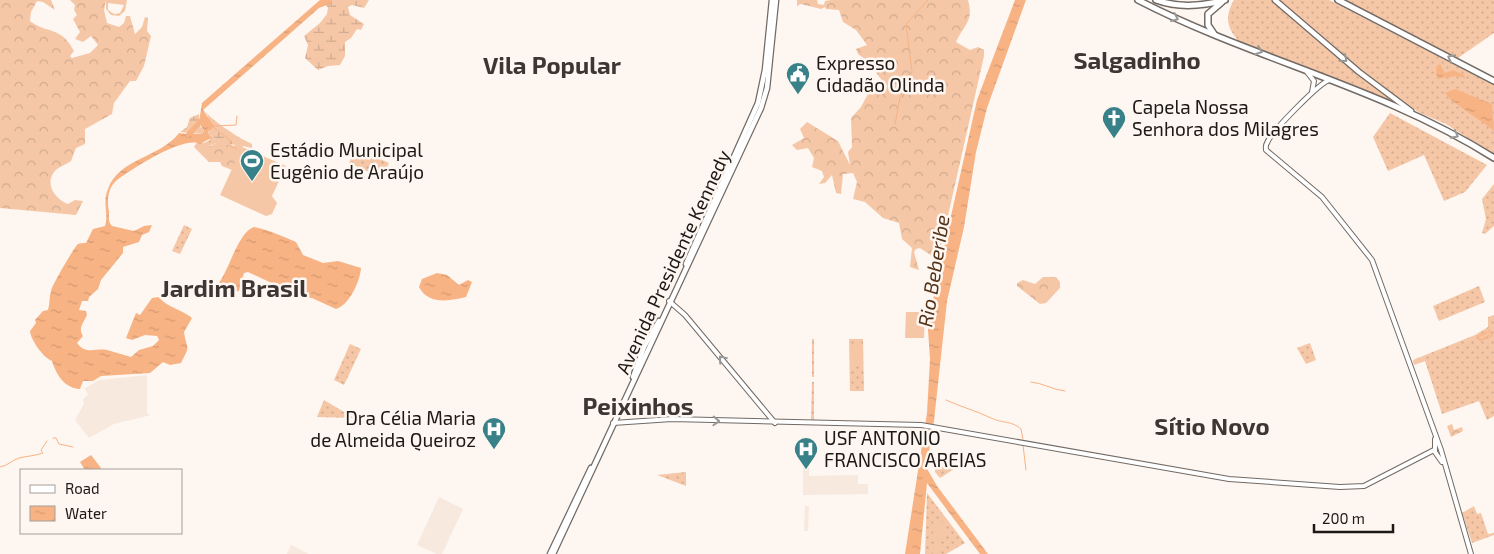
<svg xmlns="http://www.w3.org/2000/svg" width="1494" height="554" font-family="'Exo 2',sans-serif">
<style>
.built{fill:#f8e9df}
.grass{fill:url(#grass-dots)}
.forest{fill:url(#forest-crowns)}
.wetland{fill:url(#wetland-marsh)}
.garden{fill:#f5c7a7;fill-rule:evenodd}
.water{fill:url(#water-ripples)}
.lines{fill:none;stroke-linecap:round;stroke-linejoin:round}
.stream{stroke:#f8b384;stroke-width:1}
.river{stroke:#f8b384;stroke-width:5}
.secondary-casing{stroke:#716a65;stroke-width:6}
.primary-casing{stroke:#716a65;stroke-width:7}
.trunk-casing{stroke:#716a65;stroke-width:8}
.secondary{stroke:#fff;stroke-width:4}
.primary{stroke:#fff;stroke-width:4.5}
.trunk{stroke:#fff;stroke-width:5}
.oneway{stroke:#999897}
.labels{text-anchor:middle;stroke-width:5;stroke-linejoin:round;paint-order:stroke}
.poi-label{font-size:19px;fill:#1c1917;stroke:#fef6f0;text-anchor:start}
.street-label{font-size:19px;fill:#1c1917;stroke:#fef6f0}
.water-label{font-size:20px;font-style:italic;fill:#543218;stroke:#fef6f0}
.district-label{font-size:24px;font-weight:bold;fill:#3d3632;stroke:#fef6f0}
</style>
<defs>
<pattern id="grass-dots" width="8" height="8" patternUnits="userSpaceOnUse" patternTransform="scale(1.25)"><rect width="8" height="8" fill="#f5c7a7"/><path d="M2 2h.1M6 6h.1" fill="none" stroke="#d1aa8f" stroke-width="1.8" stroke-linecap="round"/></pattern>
<pattern id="forest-crowns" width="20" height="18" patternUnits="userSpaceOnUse" patternTransform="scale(1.25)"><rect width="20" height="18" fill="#f5c7a7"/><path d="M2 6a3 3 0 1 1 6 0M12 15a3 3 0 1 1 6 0" fill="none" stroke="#d1aa8f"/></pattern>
<pattern id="wetland-marsh" width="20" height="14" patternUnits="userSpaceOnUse" patternTransform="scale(1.25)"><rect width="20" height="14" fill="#f5c7a7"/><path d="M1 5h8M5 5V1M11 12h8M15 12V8" fill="none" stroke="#d1aa8f"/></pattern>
<pattern id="water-ripples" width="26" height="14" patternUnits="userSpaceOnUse" patternTransform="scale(1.25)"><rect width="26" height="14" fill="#f8b384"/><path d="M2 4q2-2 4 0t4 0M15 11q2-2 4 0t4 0" fill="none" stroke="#d49971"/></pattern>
</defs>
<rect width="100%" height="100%" fill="#fef6f0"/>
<g class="built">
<path d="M 147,375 L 147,413 L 151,415 L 114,424 L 89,438 L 75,420 L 84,404 L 83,399 L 88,395 L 85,388 L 100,380 Z"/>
<path d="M 803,466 L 809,466 L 809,476 L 858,475 L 858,484 L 868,484 L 868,494 L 803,495 Z"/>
<path d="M 439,497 L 463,509 L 442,554 L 437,554 L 417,545 Z"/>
<path d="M 805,506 L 809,506 L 808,531 L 804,531 Z"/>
<path d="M 291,545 L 309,554 L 287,554 Z"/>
</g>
<g class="grass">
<path d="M 1234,0 L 1329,0 L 1494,85 L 1494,155 L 1446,124 L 1420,113 L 1388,93 L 1284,10 L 1404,108 L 1243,45 C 1228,32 1223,18 1234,0 Z"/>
<path d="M 1341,0 L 1494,0 L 1494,33 L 1458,58 Z"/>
<path d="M 1390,113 L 1487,165 L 1465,192 L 1444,201 L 1424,155 L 1388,171 L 1373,137 Z"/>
<path d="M 356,148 L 389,163 L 382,178 L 349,163 Z"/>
<path d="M 1494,184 L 1494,226 L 1485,234 L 1482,233 L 1486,219 L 1482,199 Z"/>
<path d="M 184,225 L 192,229 L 180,254 L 172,251 Z"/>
<path d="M 1479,286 L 1485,302 L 1439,321 L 1433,306 Z"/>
<path d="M 1494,315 L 1494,416 L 1487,420 L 1479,401 L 1442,414 L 1425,361 L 1414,365 L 1413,360 L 1475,335 L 1488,327 L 1488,317 Z"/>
<rect x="812" y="339" width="2" height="38"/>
<path d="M 849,339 L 863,339 L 864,391 L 850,391 Z"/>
<path d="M 1310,343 L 1316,360 L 1306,364 L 1297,348 Z"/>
<path d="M 350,344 L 361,349 L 344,385 L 334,380 Z"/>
<path d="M 812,382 L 814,382 L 814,421 L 811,421 Z"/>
<path d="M 324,400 L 354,418 L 317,417 Z"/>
<path d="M 935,466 L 954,469 L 940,478 L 935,472 Z"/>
<path d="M 686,472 L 686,486 L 657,475 Z"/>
<path d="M 927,493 L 965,543 L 946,554 L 925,554 Z"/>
<path d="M 1474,506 L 1477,514 L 1481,513 L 1488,534 L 1494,533 L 1494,535 L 1472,543 L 1462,513 Z"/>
</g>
<g class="forest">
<path d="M 0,0 L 51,0 L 55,10 L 43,2 L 37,1 L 31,12 L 30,21 C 47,34 61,26 74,51 L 70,56 L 72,58 L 90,53 L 98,45 L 91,36 L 83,42 L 75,39 L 80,32 L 73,19 L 77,15 L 74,10 L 75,5 L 70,0 L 106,0 L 104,10 L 107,23 L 119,27 L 124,23 L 126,16 L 130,16 L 135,34 L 142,27 L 145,17 L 148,18 L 147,31 L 151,36 L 144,66 L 136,81 L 130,81 L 114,103 L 112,114 L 85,129 L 85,144 L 76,148 L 71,161 C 67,164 61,166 57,169 C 43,181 54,199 68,204 L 75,200 L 83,201 L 76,215 L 0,208 Z"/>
<path d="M 797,0 L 817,0 L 818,4 L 824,5 L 825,1 L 831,0 L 968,0 C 974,22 964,24 956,42 L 970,50 L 978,47 L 984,50 L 984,56 L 938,260 L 920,248 L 916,249 L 914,252 L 919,270 L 910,267 L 912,248 L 902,239 L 899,223 L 883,218 L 865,202 L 853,199 L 857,182 L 853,173 L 843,174 L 841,194 L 836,193 L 832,175 L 825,183 L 819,184 L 824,177 L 822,171 L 812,167 L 814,158 L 808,148 L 797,150 L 792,145 L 804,138 L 800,129 L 807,122 L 838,141 L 850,165 L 848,152 L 852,147 L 851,118 L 861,107 L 870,90 L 873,90 L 875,93 L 884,93 L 887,86 C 877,76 870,61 858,54 L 856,49 L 867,45 L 856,30 L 843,22 L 839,10 L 826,9 L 825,7 L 821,9 L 801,4 L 797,6 Z"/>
<path d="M 208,133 L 216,139 L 216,143 L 209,146 L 221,148 L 229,144 L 234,146 L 242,139 L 252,144 L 252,148 L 243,146 L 232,170 L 222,166 L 220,162 L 209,162 L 194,147 L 197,142 L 204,143 L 210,140 Z"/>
<path d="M 1043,277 L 1056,277 L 1060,282 L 1060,288 L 1046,303 L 1040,304 L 1017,286 L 1017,283 L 1023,280 L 1035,284 Z"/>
<path d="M 1452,424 L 1454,430 L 1462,427 L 1463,431 L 1451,437 L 1447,426 Z"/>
</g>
<g class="wetland">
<path d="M 332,0 L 369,0 L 364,8 L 352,5 L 348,7 L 350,15 L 364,24 L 361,30 L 357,29 L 351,38 L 345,42 L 345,56 L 340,65 L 328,66 L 318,70 L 305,58 L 308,45 L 304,36 L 320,23 L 327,14 L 328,8 L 326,5 Z"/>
<path d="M 203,110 C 215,122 227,130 242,139 L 236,145 L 229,144 L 227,149 L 221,148 L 216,150 L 214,147 L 209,147 L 216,143 L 216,139 L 208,133 L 210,130 L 208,116 Z"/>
<path d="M 199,114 L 200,126 L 204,131 L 202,134 L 180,132 L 187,127 L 190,118 Z"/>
</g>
<g class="garden">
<path d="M 106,0 L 127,0 L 125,11 L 119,16 L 111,15 L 106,9 ZM 108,3 L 124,5 L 120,13 L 114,14 L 108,10 Z"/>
<path d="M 242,147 L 286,166 L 272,196 L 277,203 L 272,214 L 266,216 L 220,195 Z"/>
<path d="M 906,312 L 925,312 L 924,338 L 905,338 Z"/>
<rect x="850" y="346" width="13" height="19"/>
<rect x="933" y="522" width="11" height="18"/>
<circle cx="936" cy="549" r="5.5"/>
</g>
<g class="water">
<path d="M 320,0 L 332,0 L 330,4 L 319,8 L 203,110 L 214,126 L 208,132 L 210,137 L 213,137 L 200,144 C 184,135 132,169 117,180 C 107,188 107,202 109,212 C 109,218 108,222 112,226 L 134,231 L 144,226 L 152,225 L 149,232 L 142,235 L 139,242 L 123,247 L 123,253 L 101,280 L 98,289 L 89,297 L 88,301 L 82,301 L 79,310 L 86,311 L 87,315 C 83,324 78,328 83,336 L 77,343 C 86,355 95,348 107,350 C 115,352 123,355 131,357 L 139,350 L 153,346 L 159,340 L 157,336 L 145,335 L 132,340 L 126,338 L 136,313 L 140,315 L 152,298 L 159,297 C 166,307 183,310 192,318 L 184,332 C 187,351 191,344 181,363 L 170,365 L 163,362 L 150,373 L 101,376 L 93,381 L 83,381 L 80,389 C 64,388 56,374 52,361 C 44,358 31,341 30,331 L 36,323 L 35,320 L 43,311 L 48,310 C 50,304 49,297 51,291 C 52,285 75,246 78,244 C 80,243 83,243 86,243 L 93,229 L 105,226 C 109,214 102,202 108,189 C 119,158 160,158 179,133 L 187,134 L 192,129 L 194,134 L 202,134 L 204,131 L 199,122 L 202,103 Z"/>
<path d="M 1015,0 L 1026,0 L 987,108 L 976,152 L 964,227 L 947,301 L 933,430 L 926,467 L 937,486 L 988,554 L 980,554 L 927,483 L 920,554 L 905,554 L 927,413 L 930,359 L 928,330 L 936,283 L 977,100 Z"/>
<path d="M 1440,64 L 1445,73 L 1453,70 L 1464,75 L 1465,78 L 1456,76 L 1437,79 L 1436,67 Z"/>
<path d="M 1455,89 L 1492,104 L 1494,131 C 1483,121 1450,102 1445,93 Z"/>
<path d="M 254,227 C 269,230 282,236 296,242 L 303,255 L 323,263 L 338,261 L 361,268 C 360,282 349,305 336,309 L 312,298 L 303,297 L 299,293 L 293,293 L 248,272 L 244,273 L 239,291 L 231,292 L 218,284 C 229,271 238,232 254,227 Z"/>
<path d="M 437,273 L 447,275 L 459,285 L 468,280 L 472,282 L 466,297 C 450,301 428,305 419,287 L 422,279 Z"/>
<path d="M 91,455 L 101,468 L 101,470 L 85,470 L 80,462 Z"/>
</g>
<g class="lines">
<g class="stream">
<path d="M 895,124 L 900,98 L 912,72 L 906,24 L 928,0"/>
<path d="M 214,126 L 236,125 L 237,116"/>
<path d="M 213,127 L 230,140 L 230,146 L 237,149"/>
<path d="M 1492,336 C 1493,335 1491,332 1490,332 L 1478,337 L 1480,339 L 1481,339 L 1492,334 L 1490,330 L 1477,336 L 1480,341 L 1492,336"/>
<path d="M 1031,382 C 1043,383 1053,390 1065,391"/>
<path d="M 946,400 C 961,407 977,411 991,418 C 1001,423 1013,421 1021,429 L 1023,439"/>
<path d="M 53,438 L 56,438 L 59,444 L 73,447"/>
<path d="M 1023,445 L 1026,470"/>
<path d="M 0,467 C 8,466 12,460 19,458 C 27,456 34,456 43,453 L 41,450 L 47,441"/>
</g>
<path class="river" d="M 188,135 L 202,120"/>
<g class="secondary-casing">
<g id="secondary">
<path d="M 1307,72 L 1314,81 L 1312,92"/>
<path d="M 1330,80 C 1321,81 1271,132 1267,143 C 1265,146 1266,147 1266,150 L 1322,197 L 1372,260 L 1441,450 L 1471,554"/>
<path d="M 669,301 L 685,315 L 775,423"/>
<path d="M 613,423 L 672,419 L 921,425 L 1229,479 L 1340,487 L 1364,486 L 1434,450"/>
<path d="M 1435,439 L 1435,452 L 1442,462"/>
</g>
</g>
<g class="primary-casing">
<g id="primary">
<path d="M 1275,0 L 1359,72 L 1411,111"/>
<path d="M 686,264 L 758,103 L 765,70 L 772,0"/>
<path d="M 633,377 L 644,347 L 659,321"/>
<path d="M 550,554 L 591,468"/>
<path d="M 553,554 L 761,108 L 767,88 L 776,0"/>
</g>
</g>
<g class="trunk-casing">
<g id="trunk">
<path d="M 1138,0 C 1254,60 1382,87 1494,158"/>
<path d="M 1156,0 C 1178,8 1203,6 1225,0"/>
<path d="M 1338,0 L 1494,81"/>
<path d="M 1214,34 L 1208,25 L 1208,14 L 1222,2"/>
</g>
</g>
<use href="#secondary" class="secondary"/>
<use href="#primary" class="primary"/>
<use href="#trunk" class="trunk"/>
</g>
<defs><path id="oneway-chevron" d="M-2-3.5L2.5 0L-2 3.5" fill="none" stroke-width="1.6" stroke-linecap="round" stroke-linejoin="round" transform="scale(1.25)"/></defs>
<g class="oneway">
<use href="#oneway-chevron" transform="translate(1175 18) rotate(23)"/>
<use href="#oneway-chevron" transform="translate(1259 51) rotate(20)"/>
<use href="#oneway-chevron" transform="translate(1451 58) rotate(-153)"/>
<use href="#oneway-chevron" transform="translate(1344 59) rotate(41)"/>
<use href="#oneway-chevron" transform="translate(1455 135) rotate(28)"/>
<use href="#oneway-chevron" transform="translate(722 359) rotate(-130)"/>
<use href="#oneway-chevron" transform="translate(716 421) rotate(2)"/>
</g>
<defs>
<g id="civic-pin" transform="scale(1.25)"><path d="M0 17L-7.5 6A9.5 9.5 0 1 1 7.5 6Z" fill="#398189" stroke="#fef6f0"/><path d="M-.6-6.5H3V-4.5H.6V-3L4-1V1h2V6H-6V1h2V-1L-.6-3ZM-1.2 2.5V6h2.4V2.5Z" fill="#fff"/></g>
<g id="church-pin" transform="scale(1.25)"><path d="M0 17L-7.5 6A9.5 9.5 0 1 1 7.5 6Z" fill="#398189" stroke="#fef6f0"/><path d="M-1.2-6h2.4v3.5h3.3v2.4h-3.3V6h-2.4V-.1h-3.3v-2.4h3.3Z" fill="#fff"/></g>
<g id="stadium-pin" transform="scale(1.25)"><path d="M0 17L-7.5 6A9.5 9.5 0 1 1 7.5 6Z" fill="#398189" stroke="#fef6f0"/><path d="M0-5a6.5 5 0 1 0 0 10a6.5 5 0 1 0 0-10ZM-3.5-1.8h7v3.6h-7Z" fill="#fff"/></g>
<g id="hospital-pin" transform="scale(1.25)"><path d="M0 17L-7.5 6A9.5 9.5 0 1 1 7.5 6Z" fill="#398189" stroke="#fef6f0"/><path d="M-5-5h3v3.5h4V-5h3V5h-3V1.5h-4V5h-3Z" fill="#fff"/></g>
</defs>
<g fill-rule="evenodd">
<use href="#civic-pin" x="798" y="74"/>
<use href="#church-pin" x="1114" y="118"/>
<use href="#stadium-pin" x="252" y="161"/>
<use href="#hospital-pin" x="494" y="429"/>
<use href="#hospital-pin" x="806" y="449"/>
</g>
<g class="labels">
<g class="poi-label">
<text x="816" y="70">Expresso<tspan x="816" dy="22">Cidadão Olinda</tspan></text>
<text x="1132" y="114">Capela Nossa<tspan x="1132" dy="22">Senhora dos Milagres</tspan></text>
<text x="270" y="157">Estádio Municipal<tspan x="270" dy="22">Eugênio de Araújo</tspan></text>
<text x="476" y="425" text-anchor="end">Dra Célia Maria<tspan x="476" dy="22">de Almeida Queiroz</tspan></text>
<text x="824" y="445">USF ANTONIO<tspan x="824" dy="22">FRANCISCO AREIAS</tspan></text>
</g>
<g class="street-label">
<text transform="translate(673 262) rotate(-65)" y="7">Avenida Presidente Kennedy</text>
</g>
<g class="water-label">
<text transform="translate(934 271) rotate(-81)" y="7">Rio Beberibe</text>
</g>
<g class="district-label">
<text x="1137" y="69">Salgadinho</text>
<text x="552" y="74">Vila Popular</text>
<text x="234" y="297">Jardim Brasil</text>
<text x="638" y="415">Peixinhos</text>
<text x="1212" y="435">Sítio Novo</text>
</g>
</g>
<rect x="20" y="469" width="162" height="65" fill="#fef6f0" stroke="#a49e99"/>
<rect x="30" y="485" width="25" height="8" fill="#ffffff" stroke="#a49e99"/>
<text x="65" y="494" font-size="15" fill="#1c1917">Road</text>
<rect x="30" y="506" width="25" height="15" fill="url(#water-ripples)" stroke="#a49e99"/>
<text x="65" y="519" font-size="15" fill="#1c1917">Water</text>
<path d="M1314 524v8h79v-8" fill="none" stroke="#1c1917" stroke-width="2.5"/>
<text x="1322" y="524" font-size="15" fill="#1c1917" stroke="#fef6f0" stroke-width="4" paint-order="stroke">200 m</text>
</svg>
